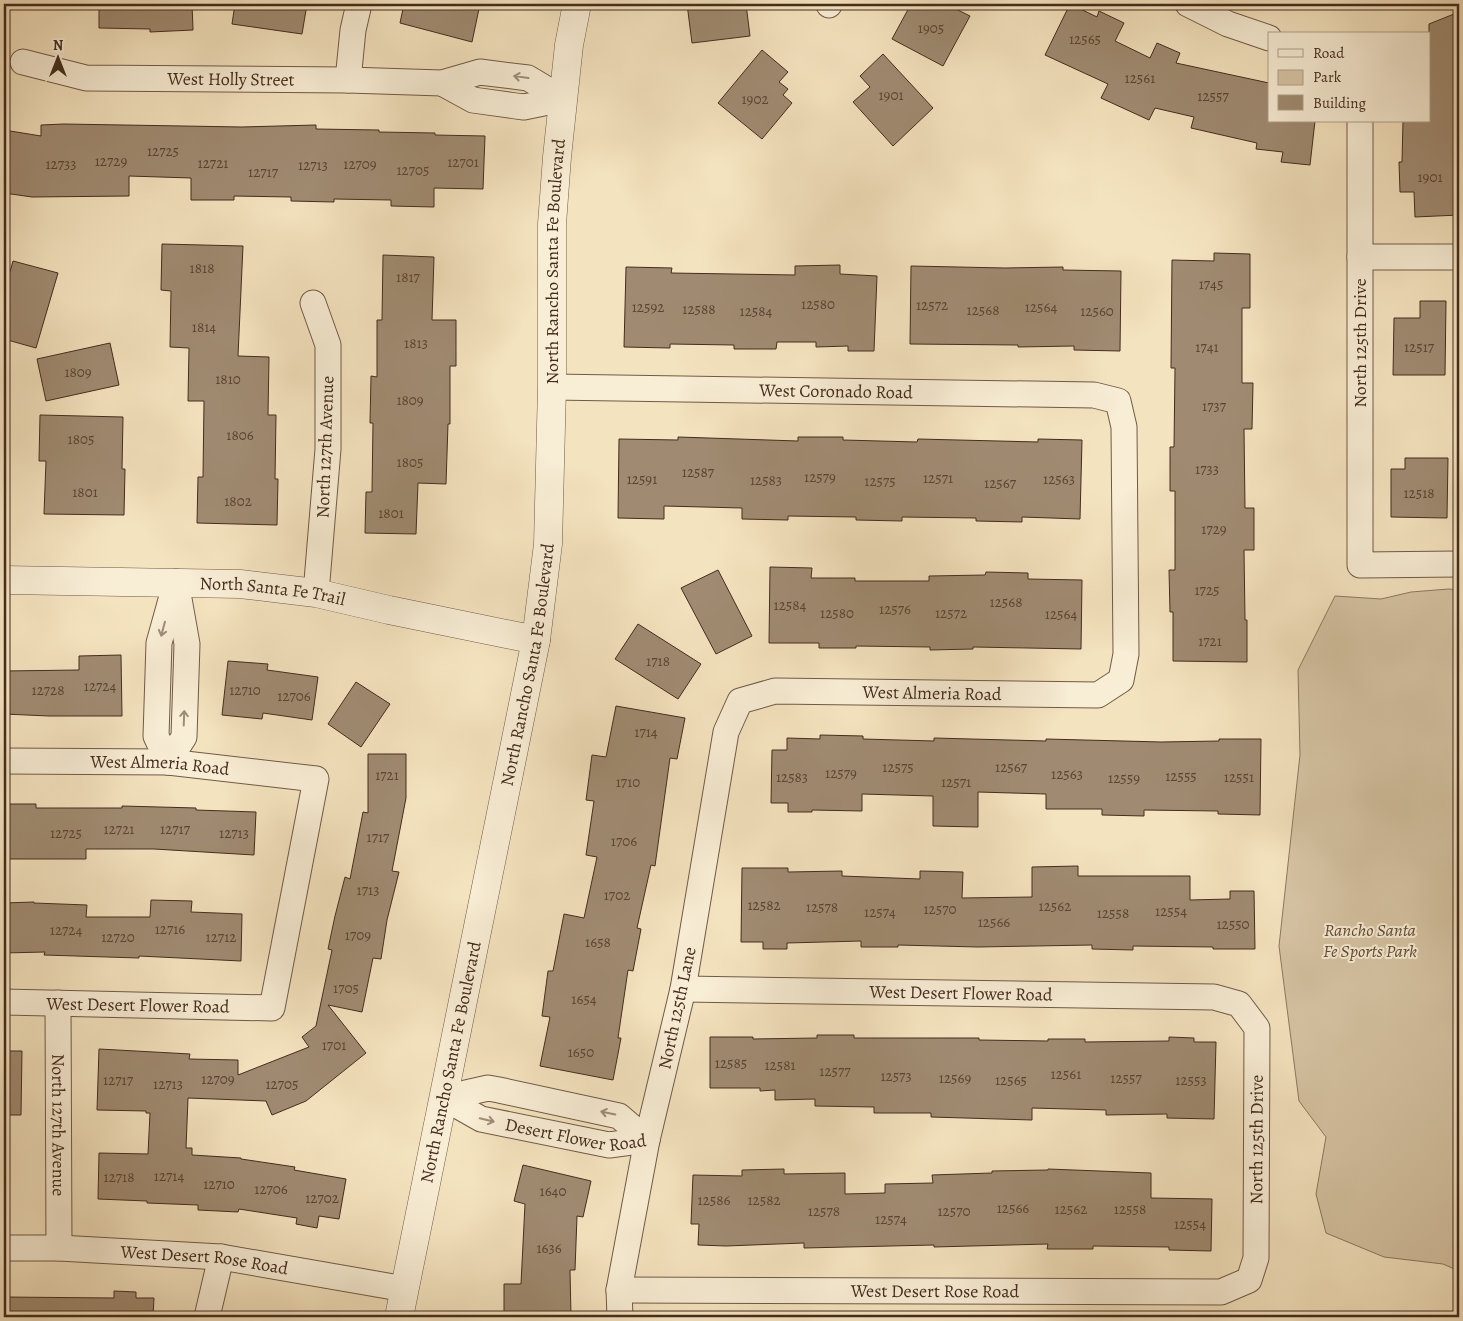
<svg xmlns="http://www.w3.org/2000/svg" width="1463" height="1321" font-family="Alegreya,serif">
<style>
.green{fill:#d6c4a4;stroke:#8d7861}
.building{fill:#a08b72;stroke:#442c1e}
.lines{fill:none;stroke-linecap:round;stroke-linejoin:round}
.minor-casing{stroke:#705a46;stroke-width:27}
.tertiary-casing{stroke:#705a46;stroke-width:29}
.minor{stroke:#f8edd5;stroke-width:25}
.tertiary{stroke:#f8edd5;stroke-width:28}
.oneway{stroke:#9e8c7a}
.labels{text-anchor:middle;stroke-width:4;stroke-linejoin:round;paint-order:stroke}
.number-label{font-size:15px;fill:#5b4433}
.street-label{font-size:18px;fill:#442c1e;stroke:#f8edd5}
.park-label{font-size:18px;font-style:italic;fill:#614a39;stroke:#f8edd5}
</style>
<rect width="100%" height="100%" fill="#f4e3bf"/>
<filter id="stains"><feTurbulence type="fractalNoise" baseFrequency=".004" numOctaves="4"/><feColorMatrix values="0 0 0 0 .2 0 0 0 0 .09 0 0 0 0 .02 0 0 0 .5 -.17"/></filter>
<radialGradient id="worn" r=".72"><stop offset=".6" stop-color="#630" stop-opacity="0"/><stop offset="1" stop-color="#630" stop-opacity=".3"/></radialGradient>
<path class="green" d="M 1449,589 L 1459,590 L 1459,1271 L 1443,1264 L 1384,1257 L 1326,1233 L 1316,1194 L 1326,1137 L 1299,1101 L 1279,946 L 1300,755 L 1298,670 L 1335,596 L 1381,599 L 1411,592 Z"/>
<g class="building">
<path d="M 99,4 L 192,4 L 193,30 L 150,32 L 150,29 L 99,28 Z"/>
<path d="M 235,4 L 307,4 L 302,34 L 232,24 Z"/>
<path d="M 404,4 L 480,4 L 472,42 L 400,23 Z"/>
<path d="M 687,4 L 746,4 L 750,36 L 692,43 Z"/>
<path d="M 911,4 L 946,4 L 970,16 L 943,66 L 892,39 Z"/>
<path d="M 1070,4 L 1097,17 L 1099,11 L 1124,23 L 1115,41 L 1150,58 L 1157,43 L 1180,53 L 1176,63 L 1269,83 L 1269,121 L 1315,121 L 1310,165 L 1281,162 L 1283,152 L 1256,149 L 1257,143 L 1191,128 L 1194,117 L 1155,108 L 1149,120 L 1101,98 L 1108,84 L 1045,55 Z"/>
<path d="M 1459,12 L 1459,215 L 1415,217 L 1414,192 L 1400,192 L 1399,162 L 1402,162 L 1403,121 L 1429,121 L 1429,24 Z"/>
<path d="M 762,50 L 788,72 L 779,82 L 788,89 L 783,95 L 792,103 L 762,139 L 718,103 Z"/>
<path d="M 883,54 L 933,108 L 893,146 L 853,102 L 870,87 L 860,76 Z"/>
<path d="M 64,124 L 242,127 L 316,125 L 316,129 L 379,130 L 379,132 L 435,133 L 435,135 L 485,136 L 483,189 L 434,188 L 434,207 L 391,206 L 391,200 L 334,199 L 334,202 L 291,201 L 291,197 L 234,196 L 234,200 L 191,200 L 191,178 L 129,176 L 129,196 L 32,197 L 4,193 L 4,130 L 41,136 L 41,125 Z"/>
<path d="M 162,244 L 243,246 L 238,356 L 269,357 L 268,415 L 276,415 L 275,479 L 278,479 L 277,525 L 197,523 L 198,477 L 203,477 L 204,401 L 188,401 L 189,348 L 170,347 L 171,291 L 161,290 Z"/>
<path d="M 1214,253 L 1250,254 L 1250,308 L 1242,308 L 1242,383 L 1253,383 L 1252,429 L 1244,429 L 1245,508 L 1254,508 L 1254,550 L 1244,550 L 1245,620 L 1247,620 L 1247,662 L 1173,661 L 1173,612 L 1170,612 L 1169,570 L 1175,570 L 1175,491 L 1170,491 L 1170,447 L 1174,447 L 1175,368 L 1171,368 L 1172,260 L 1214,261 Z"/>
<path d="M 383,255 L 434,257 L 432,320 L 456,320 L 456,366 L 450,366 L 450,424 L 448,424 L 446,484 L 418,483 L 416,534 L 365,533 L 366,492 L 372,492 L 373,423 L 370,423 L 371,376 L 377,377 L 377,320 L 382,320 Z"/>
<path d="M 13,261 L 58,273 L 36,348 L 4,339 L 4,293 Z"/>
<path d="M 840,265 L 840,274 L 877,276 L 874,351 L 848,351 L 848,346 L 816,347 L 816,342 L 777,342 L 776,349 L 734,349 L 734,345 L 670,344 L 670,348 L 624,347 L 626,267 L 672,268 L 671,273 L 795,275 L 795,266 Z"/>
<path d="M 911,266 L 1005,268 L 1063,267 L 1063,270 L 1121,271 L 1120,351 L 1074,350 L 1074,346 L 1018,347 L 1018,345 L 910,344 Z"/>
<path d="M 1420,301 L 1446,301 L 1445,375 L 1393,375 L 1394,318 L 1420,318 Z"/>
<path d="M 110,343 L 119,385 L 46,401 L 37,359 Z"/>
<path d="M 40,415 L 123,417 L 122,469 L 125,469 L 124,515 L 44,514 L 46,461 L 39,461 Z"/>
<path d="M 678,437 L 798,441 L 798,437 L 843,437 L 843,440 L 917,442 L 918,439 L 1038,442 L 1038,439 L 1082,440 L 1080,519 L 1022,517 L 1022,522 L 976,521 L 976,518 L 902,517 L 902,521 L 856,520 L 856,517 L 788,516 L 788,520 L 742,519 L 742,508 L 664,506 L 664,519 L 618,518 L 619,439 L 678,440 Z"/>
<path d="M 1405,458 L 1448,458 L 1447,518 L 1391,517 L 1391,469 L 1405,469 Z"/>
<path d="M 770,567 L 812,568 L 811,578 L 855,578 L 855,581 L 929,581 L 929,576 L 985,575 L 986,572 L 1028,573 L 1028,579 L 1082,580 L 1081,649 L 973,647 L 973,649 L 930,650 L 930,647 L 856,646 L 856,648 L 819,648 L 819,643 L 769,643 Z"/>
<path d="M 718,570 L 752,636 L 716,654 L 681,588 Z"/>
<path d="M 638,624 L 701,664 L 678,699 L 615,659 Z"/>
<path d="M 121,655 L 122,716 L 49,716 L 4,714 L 4,671 L 79,670 L 79,656 Z"/>
<path d="M 228,661 L 268,664 L 267,670 L 318,677 L 312,720 L 263,713 L 262,719 L 222,715 Z"/>
<path d="M 356,682 L 390,704 L 361,747 L 328,724 Z"/>
<path d="M 616,706 L 685,718 L 677,759 L 670,758 L 655,866 L 651,865 L 637,928 L 641,929 L 633,971 L 628,970 L 618,1038 L 621,1038 L 613,1080 L 540,1066 L 550,1017 L 542,1016 L 548,971 L 553,971 L 564,914 L 584,918 L 597,857 L 586,855 L 594,801 L 586,800 L 592,755 L 606,757 Z"/>
<path d="M 820,735 L 863,736 L 863,739 L 934,741 L 934,738 L 1046,741 L 1046,739 L 1161,742 L 1219,741 L 1219,739 L 1261,739 L 1260,815 L 1218,814 L 1218,811 L 1144,810 L 1144,816 L 1102,815 L 1102,809 L 1046,809 L 1046,794 L 978,792 L 978,827 L 933,826 L 933,796 L 862,794 L 862,811 L 812,810 L 812,812 L 788,812 L 788,803 L 771,803 L 772,750 L 787,750 L 787,738 L 820,739 Z"/>
<path d="M 368,754 L 406,754 L 406,798 L 392,871 L 399,872 L 387,920 L 381,959 L 373,958 L 362,1012 L 328,1005 L 366,1053 L 306,1101 L 272,1115 L 266,1101 L 188,1098 L 186,1148 L 192,1148 L 192,1155 L 241,1158 L 241,1159 L 295,1167 L 294,1170 L 346,1179 L 339,1219 L 319,1216 L 317,1228 L 296,1224 L 297,1218 L 239,1209 L 238,1212 L 198,1210 L 198,1205 L 147,1203 L 147,1201 L 98,1199 L 99,1153 L 148,1154 L 150,1113 L 146,1113 L 146,1111 L 97,1110 L 99,1049 L 190,1054 L 189,1059 L 238,1060 L 238,1075 L 309,1047 L 302,1037 L 316,1026 L 332,950 L 328,949 L 335,916 L 345,877 L 350,879 L 363,812 L 368,813 Z"/>
<path d="M 4,804 L 36,804 L 36,808 L 122,808 L 122,806 L 196,808 L 196,810 L 256,812 L 254,855 L 154,849 L 86,849 L 86,859 L 4,859 Z"/>
<path d="M 1078,866 L 1078,876 L 1190,876 L 1190,900 L 1230,899 L 1230,891 L 1254,891 L 1255,949 L 1213,949 L 1213,947 L 1133,946 L 1133,950 L 1092,949 L 1092,945 L 978,947 L 898,945 L 898,947 L 861,947 L 861,941 L 787,943 L 787,949 L 763,949 L 763,942 L 741,942 L 742,868 L 788,868 L 788,872 L 842,871 L 842,876 L 920,879 L 920,871 L 963,872 L 962,898 L 1032,897 L 1032,867 Z"/>
<path d="M 151,900 L 192,901 L 191,912 L 242,914 L 241,961 L 139,956 L 139,958 L 44,955 L 45,952 L 4,953 L 4,903 L 34,902 L 34,903 L 87,905 L 86,917 L 150,917 Z"/>
<path d="M 817,1035 L 854,1035 L 854,1038 L 979,1038 L 979,1040 L 1048,1041 L 1048,1039 L 1085,1039 L 1085,1042 L 1169,1041 L 1169,1037 L 1194,1038 L 1194,1042 L 1216,1042 L 1214,1119 L 1167,1118 L 1167,1114 L 1106,1115 L 1106,1110 L 1032,1108 L 1032,1120 L 931,1117 L 931,1113 L 874,1113 L 874,1107 L 815,1106 L 815,1099 L 775,1100 L 775,1090 L 760,1091 L 760,1088 L 710,1088 L 710,1037 L 753,1037 L 753,1039 L 817,1038 Z"/>
<path d="M 4,1051 L 22,1051 L 21,1115 L 4,1115 Z"/>
<path d="M 523,1165 L 591,1181 L 583,1217 L 577,1216 L 575,1270 L 570,1270 L 571,1317 L 504,1317 L 504,1284 L 521,1284 L 525,1204 L 514,1201 Z"/>
<path d="M 784,1169 L 784,1174 L 845,1173 L 845,1194 L 885,1193 L 885,1184 L 933,1183 L 932,1175 L 992,1173 L 992,1171 L 1048,1170 L 1048,1169 L 1151,1173 L 1151,1198 L 1212,1199 L 1211,1251 L 1169,1250 L 1169,1247 L 1093,1246 L 1093,1249 L 1047,1249 L 1048,1244 L 934,1247 L 934,1245 L 804,1248 L 804,1243 L 726,1246 L 698,1245 L 699,1224 L 691,1224 L 693,1175 L 742,1176 L 742,1170 Z"/>
<path d="M 114,1291 L 136,1292 L 136,1298 L 154,1298 L 153,1317 L 4,1317 L 4,1297 L 114,1298 Z"/>
</g>
<g class="lines">
<g class="minor-casing">
<g id="minor">
<path d="M 1188,4 L 1228,24 L 1269,38"/>
<path d="M 829,5 L 829,4"/>
<path id="s1" d="M 23,62 L 86,78 L 348,80 L 442,83 L 480,72 L 528,78 L 563,99"/>
<path d="M 348,80 L 353,30 L 359,4"/>
<path d="M 442,83 L 473,100 L 516,106 L 524,107 L 563,99"/>
<path d="M 1360,121 L 1360,565 L 1459,564"/>
<path d="M 1360,257 L 1459,257"/>
<path d="M 313,303 L 328,345 L 328,449 L 316,593"/>
<path id="s2" d="M 552,387 L 1094,395 L 1118,401 L 1124,427 L 1126,654 L 1121,680 L 1098,695 L 775,691 L 740,701 L 726,732 L 683,989 L 647,1140 L 619,1290 L 620,1317"/>
<path id="s3" d="M 4,761 L 168,762 L 316,779 L 272,1008 L 4,1002"/>
<path d="M 168,762 L 184,737 L 187,644 L 176,582"/>
<path d="M 168,762 L 156,736 L 159,643 L 174,589"/>
<path id="s4" d="M 58,1003 L 59,1248"/>
<path d="M 444,1098 L 488,1088 L 499,1090 L 619,1116 L 647,1140"/>
<path id="s5" d="M 444,1098 L 481,1119 L 609,1145 L 647,1140"/>
<path id="s6" d="M 4,1248 L 59,1248 L 221,1257 L 405,1289"/>
<path id="s7" d="M 619,1290 L 1221,1292 L 1249,1280 L 1256,1258 L 1257,1028 L 1239,1004 L 1214,997 L 683,989"/>
<path d="M 207,1317 L 221,1257"/>
</g>
</g>
<g class="tertiary-casing">
<g id="tertiary">
<path id="s8" d="M 4,580 L 240,584 L 316,593 L 389,610 L 536,640"/>
<path id="s9" d="M 399,1317 L 536,640 L 548,544 L 552,387 L 552,224 L 557,157 L 569,45 L 577,4"/>
</g>
</g>
<use href="#minor" class="minor"/>
<use href="#tertiary" class="tertiary"/>
</g>
<defs><path id="oneway-shaft" d="M-6 0H5M1.5-3L5.5 0L1.5 3" fill="none" stroke-width="1.6" stroke-linecap="round" stroke-linejoin="round" transform="scale(1.25)"/></defs>
<g class="oneway">
<use href="#oneway-shaft" transform="translate(521 77) rotate(-172)"/>
<use href="#oneway-shaft" transform="translate(163 629) rotate(105)"/>
<use href="#oneway-shaft" transform="translate(184 718) rotate(-88)"/>
<use href="#oneway-shaft" transform="translate(608 1113) rotate(-168)"/>
<use href="#oneway-shaft" transform="translate(487 1120) rotate(14)"/>
</g>
<g class="labels">
<g class="number-label">
<text x="931" y="33">1905</text>
<text x="1085" y="44">12565</text>
<text x="1140" y="83">12561</text>
<text x="891" y="100">1901</text>
<text x="1213" y="101">12557</text>
<text x="755" y="104">1902</text>
<text x="163" y="156">12725</text>
<text x="111" y="166">12729</text>
<text x="463" y="167">12701</text>
<text x="213" y="168">12721</text>
<text x="61" y="169">12733</text>
<text x="360" y="169">12709</text>
<text x="313" y="170">12713</text>
<text x="413" y="175">12705</text>
<text x="263" y="177">12717</text>
<text x="1430" y="182">1901</text>
<text x="202" y="273">1818</text>
<text x="408" y="282">1817</text>
<text x="1211" y="289">1745</text>
<text x="818" y="309">12580</text>
<text x="932" y="310">12572</text>
<text x="648" y="312">12592</text>
<text x="1041" y="312">12564</text>
<text x="699" y="314">12588</text>
<text x="983" y="315">12568</text>
<text x="756" y="316">12584</text>
<text x="1097" y="316">12560</text>
<text x="204" y="332">1814</text>
<text x="416" y="348">1813</text>
<text x="1207" y="352">1741</text>
<text x="1419" y="352">12517</text>
<text x="78" y="377">1809</text>
<text x="228" y="384">1810</text>
<text x="410" y="405">1809</text>
<text x="1214" y="411">1737</text>
<text x="240" y="440">1806</text>
<text x="81" y="444">1805</text>
<text x="410" y="467">1805</text>
<text x="1207" y="474">1733</text>
<text x="698" y="477">12587</text>
<text x="820" y="482">12579</text>
<text x="938" y="483">12571</text>
<text x="642" y="484">12591</text>
<text x="1059" y="484">12563</text>
<text x="766" y="485">12583</text>
<text x="880" y="486">12575</text>
<text x="1000" y="488">12567</text>
<text x="85" y="497">1801</text>
<text x="1419" y="498">12518</text>
<text x="238" y="506">1802</text>
<text x="391" y="518">1801</text>
<text x="1214" y="534">1729</text>
<text x="1207" y="595">1725</text>
<text x="1006" y="607">12568</text>
<text x="790" y="610">12584</text>
<text x="895" y="614">12576</text>
<text x="837" y="618">12580</text>
<text x="951" y="618">12572</text>
<text x="1061" y="619">12564</text>
<text x="1210" y="646">1721</text>
<text x="658" y="666">1718</text>
<text x="100" y="691">12724</text>
<text x="48" y="695">12728</text>
<text x="245" y="695">12710</text>
<text x="294" y="701">12706</text>
<text x="646" y="737">1714</text>
<text x="898" y="772">12575</text>
<text x="1011" y="772">12567</text>
<text x="841" y="778">12579</text>
<text x="1067" y="779">12563</text>
<text x="387" y="780">1721</text>
<text x="1181" y="781">12555</text>
<text x="792" y="782">12583</text>
<text x="1239" y="782">12551</text>
<text x="1124" y="783">12559</text>
<text x="628" y="787">1710</text>
<text x="956" y="787">12571</text>
<text x="119" y="834">12721</text>
<text x="175" y="834">12717</text>
<text x="66" y="838">12725</text>
<text x="234" y="838">12713</text>
<text x="378" y="842">1717</text>
<text x="624" y="846">1706</text>
<text x="368" y="895">1713</text>
<text x="617" y="900">1702</text>
<text x="764" y="910">12582</text>
<text x="1055" y="911">12562</text>
<text x="822" y="912">12578</text>
<text x="940" y="914">12570</text>
<text x="1171" y="916">12554</text>
<text x="880" y="917">12574</text>
<text x="1113" y="918">12558</text>
<text x="994" y="927">12566</text>
<text x="1233" y="929">12550</text>
<text x="170" y="934">12716</text>
<text x="66" y="935">12724</text>
<text x="358" y="940">1709</text>
<text x="118" y="942">12720</text>
<text x="221" y="942">12712</text>
<text x="598" y="947">1658</text>
<text x="346" y="993">1705</text>
<text x="584" y="1004">1654</text>
<text x="334" y="1050">1701</text>
<text x="581" y="1057">1650</text>
<text x="731" y="1068">12585</text>
<text x="780" y="1070">12581</text>
<text x="835" y="1076">12577</text>
<text x="1066" y="1079">12561</text>
<text x="896" y="1081">12573</text>
<text x="955" y="1083">12569</text>
<text x="1126" y="1083">12557</text>
<text x="218" y="1084">12709</text>
<text x="118" y="1085">12717</text>
<text x="1011" y="1085">12565</text>
<text x="1191" y="1085">12553</text>
<text x="168" y="1089">12713</text>
<text x="282" y="1089">12705</text>
<text x="169" y="1181">12714</text>
<text x="119" y="1182">12718</text>
<text x="219" y="1189">12710</text>
<text x="271" y="1194">12706</text>
<text x="553" y="1196">1640</text>
<text x="322" y="1203">12702</text>
<text x="714" y="1205">12586</text>
<text x="764" y="1205">12582</text>
<text x="1013" y="1213">12566</text>
<text x="1071" y="1214">12562</text>
<text x="1130" y="1214">12558</text>
<text x="824" y="1216">12578</text>
<text x="954" y="1216">12570</text>
<text x="891" y="1224">12574</text>
<text x="1190" y="1229">12554</text>
<text x="549" y="1253">1636</text>
</g>
<g class="street-label">
<text dy="6" stroke="none"><textPath href="#s1" startOffset="210">West Holly Street</textPath></text>
<text dy="6" stroke="none"><textPath href="#s9" startOffset="1070">North Rancho Santa Fe Boulevard</textPath></text>
<text transform="translate(1360 343) rotate(-90)" y="6">North 125th Drive</text>
<text dy="6" stroke="none"><textPath href="#s2" startOffset="284">West Coronado Road</textPath></text>
<text transform="translate(325 447) rotate(-88)" y="6">North 127th Avenue</text>
<text dy="6" stroke="none"><textPath href="#s8" startOffset="269">North Santa Fe Trail</textPath></text>
<text dy="6" stroke="none"><textPath href="#s9" startOffset="665">North Rancho Santa Fe Boulevard</textPath></text>
<text transform="translate(932 693) rotate(1)" y="6">West Almeria Road</text>
<text dy="6" stroke="none"><textPath href="#s3" startOffset="156">West Almeria Road</textPath></text>
<text transform="translate(961 993) rotate(1)" y="6">West Desert Flower Road</text>
<text transform="translate(138 1005) rotate(1)" y="6">West Desert Flower Road</text>
<text transform="translate(677 1008) rotate(-78)" y="6">North 125th Lane</text>
<text dy="6" stroke="none"><textPath href="#s9" startOffset="260">North Rancho Santa Fe Boulevard</textPath></text>
<text dy="6" stroke="none"><textPath href="#s4" startOffset="122">North 127th Avenue</textPath></text>
<text dy="6" stroke="none"><textPath href="#s5" startOffset="139">Desert Flower Road</textPath></text>
<text dy="6" stroke="none"><textPath href="#s7" startOffset="774">North 125th Drive</textPath></text>
<text dy="6" stroke="none"><textPath href="#s6" startOffset="201">West Desert Rose Road</textPath></text>
<text dy="6" stroke="none"><textPath href="#s7" startOffset="316">West Desert Rose Road</textPath></text>
</g>
<g class="park-label">
<text x="1370" y="936">Rancho Santa<tspan x="1370" dy="21">Fe Sports Park</tspan></text>
</g>
</g>
<rect width="1463" height="1321" fill="none" stroke="#f4e3bf" stroke-width="20"/>
<rect x="5" y="5" width="1453" height="1311" fill="none" stroke="#442c1e" stroke-width="2.5"/>
<rect x="10" y="10" width="1443" height="1301" fill="none" stroke="#442c1e"/>
<rect x="1268" y="32" width="162" height="90" fill="#f8edd5" stroke="#b0a08c"/>
<rect x="1278" y="49" width="25" height="8" fill="#f8edd5" stroke="#b0a08c"/>
<text x="1313" y="58" font-size="15" fill="#442c1e">Road</text>
<rect x="1278" y="70" width="25" height="15" fill="#d6c4a4" stroke="#b0a08c"/>
<text x="1313" y="82" font-size="15" fill="#442c1e">Park</text>
<rect x="1278" y="95" width="25" height="15" fill="#a08b72" stroke="#b0a08c"/>
<text x="1313" y="108" font-size="15" fill="#442c1e">Building</text>
<g transform="translate(58 58)" stroke="#f8edd5" stroke-width="4" paint-order="stroke">
<path d="M0-4L9 19L0 12L-9 19Z" fill="#442c1e"/>
<text y="-8" font-size="14" font-weight="bold" text-anchor="middle" fill="#442c1e">N</text>
</g>
<rect width="100%" height="100%" filter="url(#stains)"/>
<rect width="100%" height="100%" fill="url(#worn)"/>
</svg>
